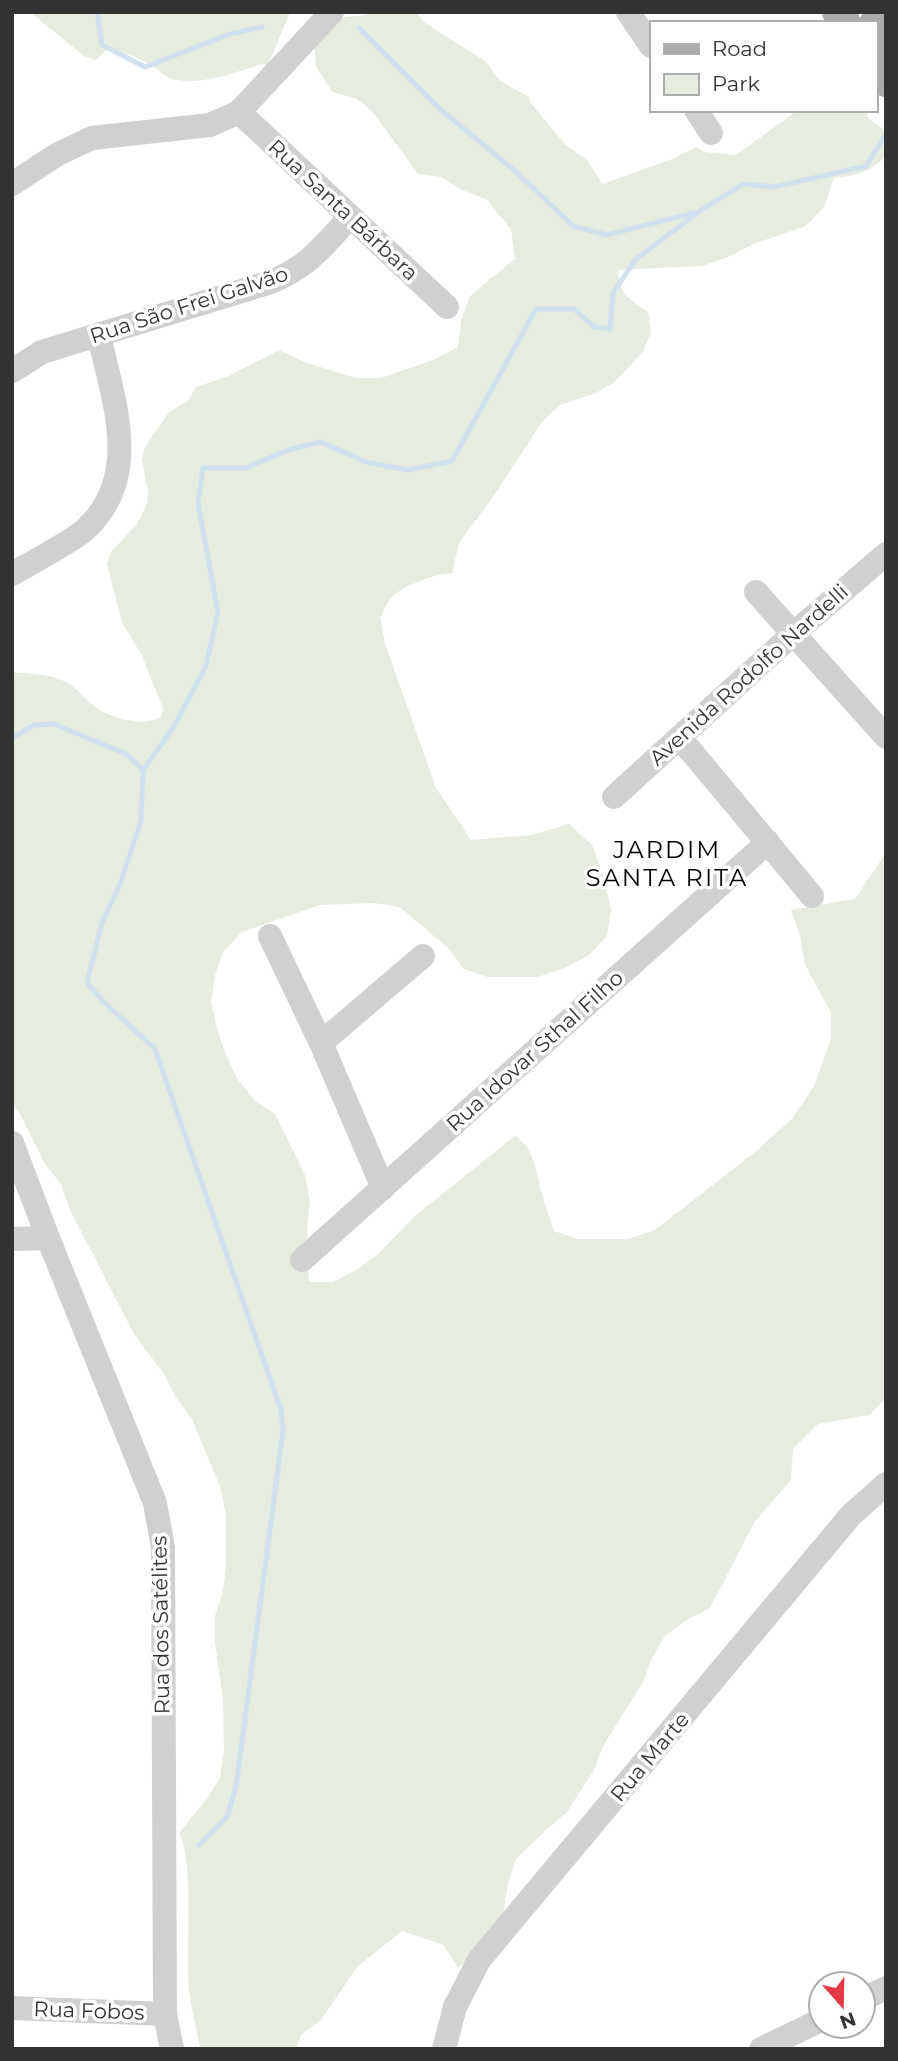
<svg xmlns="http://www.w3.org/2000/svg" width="898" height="2061" font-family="Montserrat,sans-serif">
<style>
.green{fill:#e6ecdf}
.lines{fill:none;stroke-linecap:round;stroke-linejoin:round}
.stream{stroke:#cfe2ee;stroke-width:5}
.minor{stroke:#d0d0d0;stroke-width:24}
.major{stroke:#ababab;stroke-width:32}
.labels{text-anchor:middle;stroke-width:7;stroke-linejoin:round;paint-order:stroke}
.street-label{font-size:21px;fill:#333;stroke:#fff}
.quarter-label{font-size:24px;letter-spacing:2px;fill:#000;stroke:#fff}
</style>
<rect width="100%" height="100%" fill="#fff"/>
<g class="green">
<path d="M 30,12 L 290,12 L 268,65 L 263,64 C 239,71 200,86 176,80 C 164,78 158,68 148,63 C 136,56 119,50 105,51 L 96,60 L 84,56 Z"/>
<path d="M 368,12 L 415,12 L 425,23 L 485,61 L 500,81 L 529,97 L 530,102 L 565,144 L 588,161 L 602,184 L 670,160 L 696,147 L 704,152 L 736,155 L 798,110 L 867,110 L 868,118 L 886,131 L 886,156 C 870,172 855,176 834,178 L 824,207 L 806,226 L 753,244 L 728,257 L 702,266 L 618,270 C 620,296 628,298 648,312 L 651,333 L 642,353 L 613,383 L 596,393 L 560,405 L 541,423 L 493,497 L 459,543 L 452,573 C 438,573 402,586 392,597 C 387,602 384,611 380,617 L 385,644 L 436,788 L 471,840 L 532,835 L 569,824 L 592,845 L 605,882 L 611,910 L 607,936 L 589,955 L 564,968 L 538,977 L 488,977 L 464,969 L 449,949 L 400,907 L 374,903 L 320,905 L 242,932 L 223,952 L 215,975 L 211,1002 L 217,1029 L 226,1055 L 238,1080 L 254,1100 L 275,1114 L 305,1175 L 310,1202 L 307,1228 L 309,1282 L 333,1282 L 358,1269 L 378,1254 L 415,1216 L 515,1136 C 535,1148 536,1174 542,1194 C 545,1206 550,1219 554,1231 L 578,1239 L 628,1239 L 655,1230 L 754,1153 L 792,1119 L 814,1086 L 831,1039 L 831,1013 L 805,964 L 800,936 L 791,910 L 855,899 L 886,853 L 886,1398 L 869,1415 L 818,1424 L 793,1449 L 791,1480 L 755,1521 L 710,1608 L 685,1621 L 665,1636 L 652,1658 L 643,1682 L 603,1746 L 594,1770 L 567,1812 L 548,1828 L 516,1859 L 508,1883 L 504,1910 L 496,1934 L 477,1953 L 458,1968 L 444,1945 L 402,1931 L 357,1967 L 321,2020 L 301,2035 L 296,2049 L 200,2049 C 197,2029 191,2009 189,1990 C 185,1953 195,1861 179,1833 L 207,1799 L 220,1778 L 224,1752 L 223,1701 L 215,1642 L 215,1616 L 223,1592 L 226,1566 L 226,1516 L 221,1489 L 192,1419 L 177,1399 L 164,1374 L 134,1334 L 70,1210 L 61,1184 L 45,1164 L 20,1114 L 12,1104 L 12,672 C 30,674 50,674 66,682 C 77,687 85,700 95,707 C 111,718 145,729 162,716 L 163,708 L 142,656 L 122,622 L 107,564 L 111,552 L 137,524 L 147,505 L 148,492 L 142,460 L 145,447 L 169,412 L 188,401 L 196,387 L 229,376 L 279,350 L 304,362 L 356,378 L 381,378 L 433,360 L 458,347 L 461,320 L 470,296 L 515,259 L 511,229 L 486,199 L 462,190 L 441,177 L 418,174 L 372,111 L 357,99 L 332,92 L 316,66 L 314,40 L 328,19 L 367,15 Z"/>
</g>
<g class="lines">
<g class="stream">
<path d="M 97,12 L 102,45 L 145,67 L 230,34 L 262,27"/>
<path d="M 359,28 L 440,109 L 514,170 L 573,226 L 607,235 L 694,213"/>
<path d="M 12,738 L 34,725 L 54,724 L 126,754 L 143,770"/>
<path d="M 199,1845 L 227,1817 L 236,1787 L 283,1431 L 281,1410 L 155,1049 L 104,1002 L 87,983 L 102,923 L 120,884 L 141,821 L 143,770 L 173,728 L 206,666 L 218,612 L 198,503 L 203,468 L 246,468 L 288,450 L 321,442 L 366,462 L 408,470 L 452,461 L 536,309 L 574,309 L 594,327 L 610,329 L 613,293 L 636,259 L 700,211 L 743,184 L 774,187 L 866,166 L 886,134"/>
</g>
<g class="minor">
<path d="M 628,12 L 651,46"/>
<path d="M 696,110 L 711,133"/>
<path d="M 239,112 L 447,307"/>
<path d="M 12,184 L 58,154 L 92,138 L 210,125 L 239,112 L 332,12"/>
<path d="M 12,371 L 42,352 L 268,283 C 309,267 322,247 350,217"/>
<path d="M 12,574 C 32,562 70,543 86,529 C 143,475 113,401 99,335"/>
<path d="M 756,592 L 886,737"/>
<path d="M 680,738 L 812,896"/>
<path d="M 614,797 L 793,634 L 886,554"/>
<path d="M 270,936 L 321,1043 L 383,1188"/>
<path d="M 321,1043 L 423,956"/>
<path d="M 12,1143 L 48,1238 L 155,1503 L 163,1548 L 165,2014 L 172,2049"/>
<path d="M 12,1239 L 48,1238"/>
<path d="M 302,1260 L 768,842"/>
<path d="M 863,1999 L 886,1988"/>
<path d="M 12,2008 L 165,2014"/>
<path d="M 444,2049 L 455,2007 L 479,1960 L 851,1515 L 886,1484"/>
<path d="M 761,2049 L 821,2020"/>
</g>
<g class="major">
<path d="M 838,12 L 845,23"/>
<path d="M 875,24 L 886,40"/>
<path d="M 875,66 L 886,81"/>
</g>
</g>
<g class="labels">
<g class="street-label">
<text transform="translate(343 210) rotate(43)" y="7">Rua Santa Bárbara</text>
<text transform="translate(189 305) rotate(-18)" y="7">Rua São Frei Galvão</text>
<text transform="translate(749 675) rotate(-42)" y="7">Avenida Rodolfo Nardelli</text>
<text transform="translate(535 1051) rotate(-42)" y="7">Rua Idovar Sthal Filho</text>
<text transform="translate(161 1625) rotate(-91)" y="7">Rua dos Satélites</text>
<text transform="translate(650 1757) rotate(-50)" y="7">Rua Marte</text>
<text transform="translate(89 2011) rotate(2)" y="7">Rua Fobos</text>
</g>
<g class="quarter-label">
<text x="667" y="858">JARDIM<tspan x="667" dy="28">SANTA RITA</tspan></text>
</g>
</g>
<rect width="898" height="2061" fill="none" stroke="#333333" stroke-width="28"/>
<rect x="650" y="21" width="228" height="91" fill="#ffffff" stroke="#adadad" stroke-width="2"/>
<rect x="664" y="44" width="35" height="10" fill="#ababab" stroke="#adadad" stroke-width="2"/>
<text x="712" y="56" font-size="21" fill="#333333">Road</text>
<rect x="664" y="74" width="35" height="21" fill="#e6ecdf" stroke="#adadad" stroke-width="2"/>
<text x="712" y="91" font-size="21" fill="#333333">Park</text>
<g transform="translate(842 2005) rotate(160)"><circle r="33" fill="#ffffff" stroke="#adadad" stroke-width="2"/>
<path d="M0-5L12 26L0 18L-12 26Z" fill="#e63946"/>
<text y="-10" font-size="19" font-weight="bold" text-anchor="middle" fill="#333333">N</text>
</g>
</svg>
